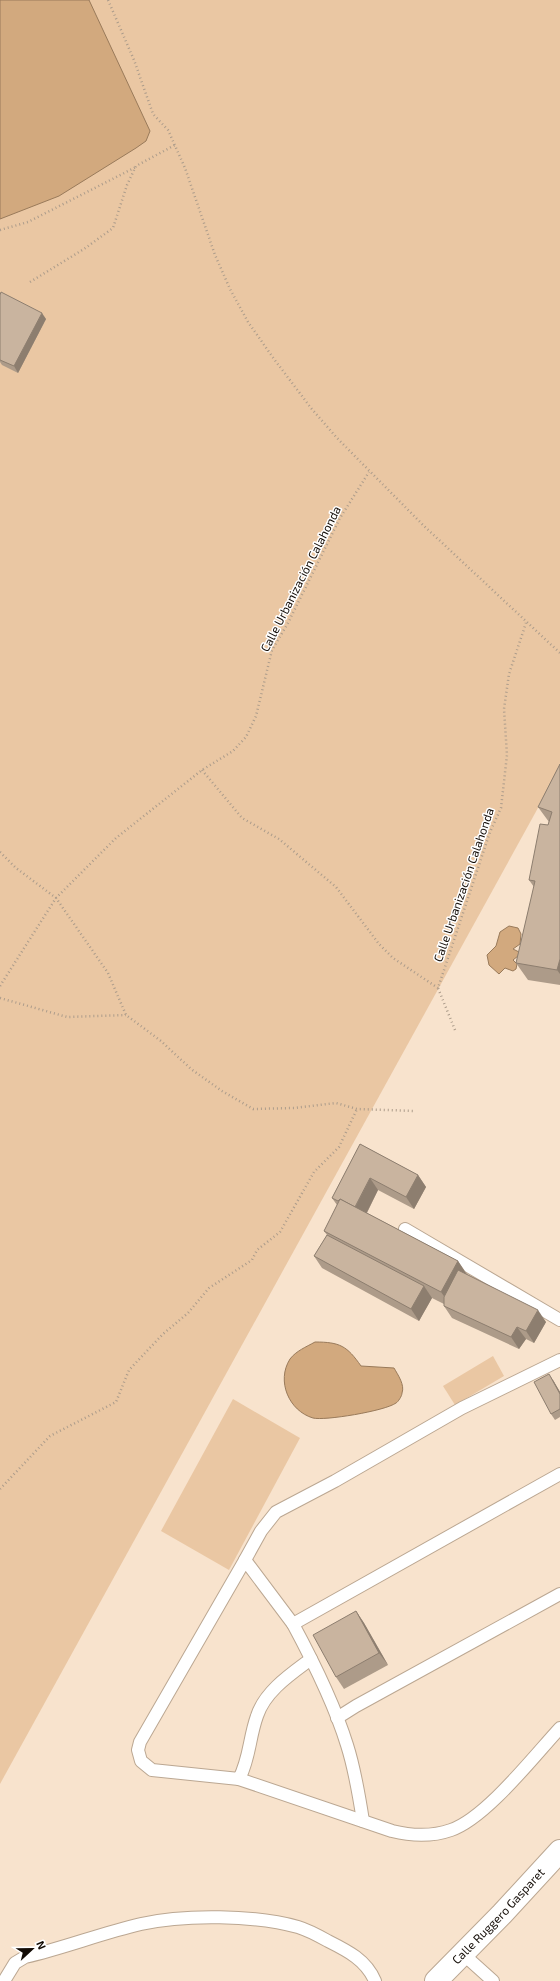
<svg xmlns="http://www.w3.org/2000/svg" width="560" height="1981" font-family="'Exo 2',sans-serif">
<style>
.green{fill:#eac7a3}
.water{fill:#d2a97e;stroke:#997a5a}
.lines{fill:none;stroke-linecap:round;stroke-linejoin:round}
.service-casing{stroke:#bba792;stroke-width:14}
.minor-casing{stroke:#bba792;stroke-width:24}
.path{stroke:#ac9c8b;stroke-width:2.5;stroke-dasharray:1 3;stroke-linecap:butt}
.service{stroke:#fff;stroke-width:12}
.minor{stroke:#fff;stroke-width:22}
.wall{fill:#ad9b89}
.shaded-wall{fill:#8d7e6f}
.building{fill:#c9b49f;stroke:#8d7e6f}
.labels{text-anchor:middle;stroke-width:3;stroke-linejoin:round;paint-order:stroke}
.street-label{font-size:12px;fill:#130c06;stroke:#fff}
</style>
<rect width="100%" height="100%" fill="#f8e3cd"/>
<g class="green">
<path d="M 0,0 L 560,0 L 560,768 L 0,1784 Z"/>
<path d="M 493,1356 L 504,1376 L 455,1405 L 443,1386 Z"/>
<path d="M 233,1399 L 300,1438 L 229,1570 L 161,1531 Z"/>
</g>
<g class="water">
<path d="M 0,0 L 89,0 L 150,131 L 146,141 L 136,148 L 59,196 L 0,219 Z"/>
<path d="M 509,926 L 518,928 L 521,934 L 520,944 L 513,949 L 519,952 L 518,956 L 513,960 L 517,964 L 516,969 L 513,971 L 505,968 L 499,974 L 489,965 L 487,955 L 496,946 L 500,932 Z"/>
<path d="M 315,1342 C 340,1342 347,1346 361,1366 L 394,1368 C 398,1375 405,1385 402,1393 C 402,1396 398,1402 396,1403 C 385,1411 324,1421 313,1418 C 289,1411 276,1381 290,1359 C 296,1351 306,1347 315,1342 Z"/>
</g>
<g class="lines">
<g class="service-casing">
<g id="service">
<path d="M 405,1229 L 560,1320"/>
<path d="M 245,1560 L 261,1531 L 276,1512 L 335,1481 L 462,1408 L 560,1360"/>
<path d="M 293,1624 L 245,1560 L 140,1742 L 138,1750 L 141,1761 L 152,1770 L 239,1779 C 250,1758 249,1738 257,1716 C 265,1691 291,1674 311,1659"/>
<path d="M 337,1718 L 356,1706 L 560,1594"/>
<path d="M 239,1779 L 392,1831 C 412,1836 431,1837 451,1830 C 486,1818 534,1756 560,1728"/>
<path d="M 363,1821 C 359,1795 355,1770 347,1745 C 334,1703 314,1663 293,1624 L 560,1474"/>
<path d="M 463,1954 L 493,1981"/>
<path d="M 4,1981 L 15,1963 L 25,1957 C 64,1948 102,1933 141,1924 C 185,1914 255,1915 298,1927 C 308,1930 319,1936 328,1941 C 348,1951 366,1960 375,1981"/>
</g>
</g>
<g class="minor-casing">
<g id="minor">
<path id="s1" d="M 436,1981 L 502,1914 L 560,1851"/>
</g>
</g>
<g class="path">
<path d="M 108,0 L 134,60 L 153,114 L 168,130 L 185,168 L 215,255 L 230,289 L 248,322 L 274,359 L 311,408 L 337,438 L 423,525 L 560,653"/>
<path d="M 0,230 L 28,222 L 136,167"/>
<path d="M 30,282 L 84,249 L 113,228 L 127,185 L 136,166 L 175,145"/>
<path d="M 202,770 L 242,818 L 279,839 L 336,887 L 379,944 L 393,958 L 438,988"/>
<path d="M 0,852 L 16,868 L 56,898 L 108,973 L 126,1015 L 161,1041 L 191,1069 L 222,1091 L 253,1109 L 294,1108 L 336,1103 L 357,1109 L 415,1111"/>
<path d="M 0,986 L 56,898 L 116,838 L 202,770 L 233,751 L 246,737 L 256,716 L 272,650 L 288,623 L 340,518 L 369,472"/>
<path d="M 0,998 L 67,1017 L 126,1015"/>
<path d="M 455,1030 L 438,988 L 490,832 L 501,808 L 507,755 L 504,709 L 509,674 L 526,623"/>
<path d="M 0,1489 L 50,1436 L 116,1402 L 129,1370 L 163,1334 L 188,1313 L 209,1288 L 252,1260 L 257,1250 L 280,1232 L 314,1172 L 339,1147 L 357,1109"/>
</g>
<use href="#service" class="service"/>
<use href="#minor" class="minor"/>
</g>
<g class="wall">
<path d="M 0,295 L 46,319 L 18,373 L 2,365 L 0,362 Z"/>
<path d="M 560,764 L 560,985 L 528,980 L 516,963 L 534,887 L 529,880 L 549,822 L 538,807 Z"/>
<path d="M 360,1144 L 418,1175 L 426,1187 L 414,1209 L 378,1190 L 367,1213 L 458,1261 L 467,1274 L 546,1322 L 534,1343 L 526,1339 L 519,1349 L 452,1318 L 444,1306 L 444,1304 L 432,1298 L 419,1321 L 322,1268 L 314,1256 L 327,1235 L 324,1231 L 337,1205 L 332,1198 Z"/>
<path d="M 553,1380 L 560,1392 L 560,1417 L 555,1420 L 551,1414 Z"/>
<path d="M 356,1611 L 364,1623 L 388,1665 L 344,1689 L 336,1677 Z"/>
</g>
<g class="shaded-wall">
<path d="M 42,313 L 46,319 L 18,373 L 14,366 Z"/>
<path d="M 560,959 L 560,974 L 557,970 Z"/>
<path d="M 418,1175 L 426,1187 L 414,1209 L 406,1197 Z"/>
<path d="M 370,1178 L 378,1190 L 362,1222 L 354,1210 Z"/>
<path d="M 458,1261 L 469,1278 L 453,1309 L 441,1292 Z"/>
<path d="M 424,1286 L 432,1298 L 419,1321 L 411,1309 Z"/>
<path d="M 538,1310 L 546,1322 L 534,1343 L 526,1331 Z"/>
<path d="M 517,1327 L 526,1339 L 519,1349 L 511,1337 Z"/>
<path d="M 549,1374 L 553,1380 L 560,1392 L 560,1394 Z"/>
<path d="M 356,1611 L 364,1623 L 388,1665 L 379,1653 Z"/>
</g>
<g class="building">
<path d="M 1,292 L 42,313 L 14,366 L 0,360 L 0,295 Z"/>
<path d="M 560,764 L 560,959 L 557,970 L 516,963 L 535,881 L 529,880 L 540,824 L 548,825 L 552,812 L 538,807 Z"/>
<path d="M 360,1144 L 418,1175 L 406,1197 L 370,1178 L 355,1207 L 340,1199 L 338,1201 L 332,1198 Z"/>
<path d="M 340,1199 L 458,1261 L 441,1292 L 324,1231 Z"/>
<path d="M 327,1235 L 424,1286 L 411,1309 L 314,1256 Z"/>
<path d="M 458,1270 L 538,1310 L 526,1331 L 517,1327 L 511,1337 L 444,1306 L 444,1297 Z"/>
<path d="M 549,1374 L 560,1394 L 560,1409 L 551,1414 L 534,1382 Z"/>
<path d="M 356,1611 L 379,1653 L 336,1677 L 313,1635 Z"/>
</g>
<g class="labels">
<g class="street-label">
<text transform="translate(301 579) rotate(-63)" y="4">Calle Urbanización Calahonda</text>
<text transform="translate(464 885) rotate(-71)" y="4">Calle Urbanización Calahonda</text>
<text dy="4" stroke="none"><textPath href="#s1" startOffset="90">Calle Ruggero Gasparet</textPath></text>
</g>
</g>
<g transform="translate(32 1949) rotate(68)" stroke="#ffffff" stroke-width="3" paint-order="stroke">
<path d="M0-3L7 15L0 10L-7 15Z" fill="#130c06"/>
<text y="-6" font-size="11" font-weight="bold" text-anchor="middle" fill="#130c06">N</text>
</g>
</svg>
